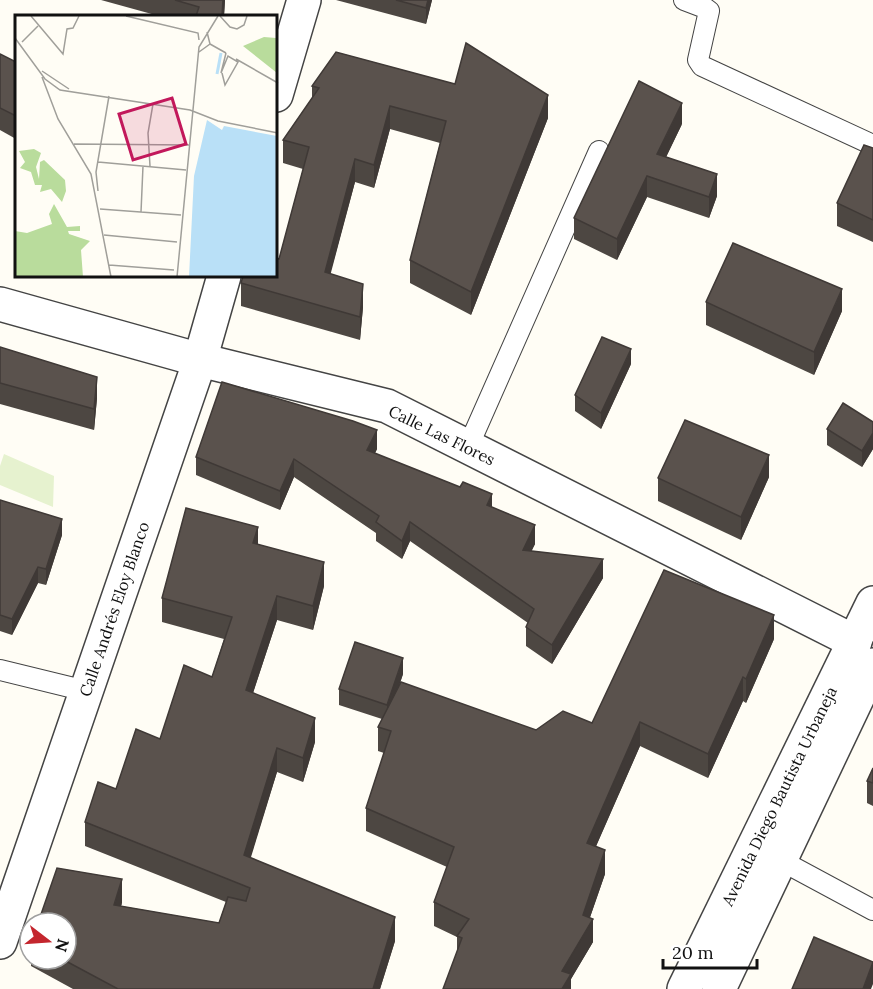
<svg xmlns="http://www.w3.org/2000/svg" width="873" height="989" font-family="Lora,serif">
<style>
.pitch{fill:#e6f2cf}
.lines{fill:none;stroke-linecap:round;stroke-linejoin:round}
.service-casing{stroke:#444;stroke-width:22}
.minor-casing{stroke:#444;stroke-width:36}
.service{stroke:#fff;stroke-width:20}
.minor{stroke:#fff;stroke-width:33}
.wall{fill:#4d4742}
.shaded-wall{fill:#3f3936}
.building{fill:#5a524d;stroke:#3f3936;stroke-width:1.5}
.labels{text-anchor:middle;stroke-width:6;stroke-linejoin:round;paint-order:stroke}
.street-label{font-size:16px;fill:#111;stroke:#fff}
.inset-river{fill:none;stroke:#b9e0f7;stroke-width:3}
.inset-road{fill:none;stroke:#a09f9a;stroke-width:1.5}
.view{fill:#c2185b;fill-opacity:0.15;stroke:#c2185b;stroke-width:3}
.inset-edge{fill:none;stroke:#111;stroke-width:3}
</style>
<rect width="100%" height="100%" fill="#fffdf5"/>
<path class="pitch" d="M 4,454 L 54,476 L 53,507 L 0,485 L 0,466 Z"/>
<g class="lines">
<g class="service-casing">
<g id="service">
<path d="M 684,0 L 705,8 L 709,11 L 698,60 L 702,66 L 873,145"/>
<path d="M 468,447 L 599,151"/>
<path d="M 0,670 L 86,691"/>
<path d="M 780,860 L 873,910"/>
</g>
</g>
<g class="minor-casing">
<g id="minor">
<path d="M 276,95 L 304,0"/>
<path d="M 0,304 L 200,360 L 387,406 L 855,642"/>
<path d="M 0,942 L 200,360 L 224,276"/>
<path d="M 684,989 L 873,603"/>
<path d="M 719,989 L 873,665"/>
</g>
</g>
<use href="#service" class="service"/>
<use href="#minor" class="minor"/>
</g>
<g class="wall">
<path d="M 101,0 L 225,0 L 224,16 L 159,16 Z"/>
<path d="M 336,0 L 432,0 L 426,24 Z"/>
<path d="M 0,54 L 16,62 L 16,139 L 0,130 Z"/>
<path d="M 312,86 L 548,118 L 471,315 L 410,283 L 410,260 L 440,143 L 390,129 L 374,188 L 355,182 L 330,274 L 363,307 L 360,340 L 241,306 L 241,283 L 279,259 L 303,169 L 283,163 L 283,140 L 312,98 Z"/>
<path d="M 682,124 L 666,157 L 717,196 L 709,218 L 647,197 L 617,260 L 574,239 L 574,218 Z"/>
<path d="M 873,148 L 873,242 L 837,226 L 837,203 Z"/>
<path d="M 706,302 L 842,311 L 814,375 L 706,325 Z"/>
<path d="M 0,347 L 97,398 L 94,430 L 0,404 Z"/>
<path d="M 631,364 L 601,429 L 575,411 L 575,395 Z"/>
<path d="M 873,422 L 873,449 L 862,467 L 827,445 L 827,429 Z"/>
<path d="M 377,449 L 375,453 L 492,507 L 535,544 L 531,551 L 603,578 L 552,664 L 526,646 L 526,627 L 528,623 L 410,541 L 402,559 L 376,541 L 376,533 L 294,477 L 280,510 L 196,475 L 196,457 Z"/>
<path d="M 769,477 L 741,540 L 658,501 L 658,478 Z"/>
<path d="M 0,500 L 62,535 L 46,585 L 38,583 L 12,635 L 0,631 Z"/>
<path d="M 258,544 L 324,586 L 313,630 L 277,620 L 253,693 L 315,742 L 303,782 L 277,772 L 250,858 L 395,941 L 380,989 L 73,989 L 31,966 L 31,959 L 66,959 L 122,903 L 121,906 L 219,923 L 226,902 L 85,846 L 85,822 L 160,739 L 212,677 L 224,639 L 162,622 L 162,598 Z"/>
<path d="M 774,639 L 746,703 L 743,701 L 708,778 L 640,746 L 596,846 L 605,874 L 590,917 L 593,942 L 571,979 L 571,989 L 457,950 L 457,937 L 434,926 L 434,902 L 447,867 L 366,831 L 366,808 L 384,753 L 378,751 L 378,727 L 382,719 L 339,705 L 339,689 L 403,674 L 399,686 L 536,730 L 592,723 Z"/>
<path d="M 873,768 L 873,806 L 867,803 L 867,781 Z"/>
</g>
<g class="shaded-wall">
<path d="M 223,0 L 225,0 L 224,16 L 222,16 Z"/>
<path d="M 428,0 L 432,0 L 426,24 L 426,8 Z"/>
<path d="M 548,95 L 548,118 L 471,315 L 471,292 Z"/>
<path d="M 682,103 L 682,124 L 657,176 L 657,154 Z"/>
<path d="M 390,106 L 390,129 L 374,188 L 374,165 Z"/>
<path d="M 355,159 L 355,182 L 325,295 L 325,272 Z"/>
<path d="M 717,174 L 717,196 L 709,218 L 709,197 Z"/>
<path d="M 647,176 L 647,197 L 617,260 L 617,239 Z"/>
<path d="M 363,284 L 363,307 L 360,340 L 360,317 Z"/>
<path d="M 842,289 L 842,311 L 814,375 L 814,352 Z"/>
<path d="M 631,349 L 631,364 L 601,429 L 601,413 Z"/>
<path d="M 97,377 L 97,398 L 94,430 L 94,409 Z"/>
<path d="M 377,430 L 377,449 L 367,469 L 367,450 Z"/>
<path d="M 873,433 L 873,449 L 862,467 L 862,451 Z"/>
<path d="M 769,455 L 769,477 L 741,540 L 741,517 Z"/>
<path d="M 294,459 L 294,477 L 280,510 L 280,491 Z"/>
<path d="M 492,494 L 492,512 L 487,505 Z"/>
<path d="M 62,519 L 62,535 L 46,585 L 46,569 Z"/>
<path d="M 410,522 L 410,541 L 402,559 L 402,541 Z"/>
<path d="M 535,525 L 535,544 L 523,569 L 523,550 Z"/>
<path d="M 258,527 L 258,551 L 253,543 Z"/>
<path d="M 603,559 L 603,578 L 552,664 L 552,645 Z"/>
<path d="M 324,562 L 324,586 L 313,630 L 313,606 Z"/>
<path d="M 38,567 L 38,583 L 12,635 L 12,619 Z"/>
<path d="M 277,596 L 277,620 L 246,714 L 246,690 Z"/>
<path d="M 774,615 L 774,639 L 746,703 L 746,679 Z"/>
<path d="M 403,658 L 403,674 L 387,721 L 387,705 Z"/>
<path d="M 743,677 L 743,701 L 708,778 L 708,754 Z"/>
<path d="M 315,718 L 315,742 L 303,782 L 303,758 Z"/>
<path d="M 640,722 L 640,746 L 587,867 L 587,843 Z"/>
<path d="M 277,748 L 277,772 L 244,880 L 244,855 Z"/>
<path d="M 605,850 L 605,874 L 585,932 L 593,919 L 593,942 L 571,979 L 571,989 L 562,989 L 562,971 L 583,915 Z"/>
<path d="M 122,879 L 122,903 L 114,929 L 114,905 Z"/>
<path d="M 395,917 L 395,941 L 380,989 L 373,989 Z"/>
<path d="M 873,962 L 873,984 L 871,989 L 863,989 Z"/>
</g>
<g class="building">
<path d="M 175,0 L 223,0 L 222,16 L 196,16 L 199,7 Z"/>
<path d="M 396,0 L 428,0 L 426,8 Z"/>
<path d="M 466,43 L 548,95 L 471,292 L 410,260 L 446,121 L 390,106 L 374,165 L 355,159 L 325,272 L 363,284 L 360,317 L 241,283 L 243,276 L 276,276 L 276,258 L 279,259 L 309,147 L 283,140 L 319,88 L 312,86 L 336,52 L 455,84 Z"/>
<path d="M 0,54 L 16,62 L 16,116 L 0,108 Z"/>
<path d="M 639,81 L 682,103 L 657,154 L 717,174 L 709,197 L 647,176 L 617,239 L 574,218 Z"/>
<path d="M 864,145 L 873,148 L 873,220 L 837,203 Z"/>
<path d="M 733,243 L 842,289 L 814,352 L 706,302 Z"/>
<path d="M 602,337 L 631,349 L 601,413 L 575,395 Z"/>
<path d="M 0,347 L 97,377 L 94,409 L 0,383 Z"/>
<path d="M 222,382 L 353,421 L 377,430 L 367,450 L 460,487 L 463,482 L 492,494 L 487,505 L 535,525 L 523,550 L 603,559 L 552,645 L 526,627 L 534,609 L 410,522 L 402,541 L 376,522 L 379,516 L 294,459 L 280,491 L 196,457 Z"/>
<path d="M 843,403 L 873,422 L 873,433 L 862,451 L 827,429 Z"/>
<path d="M 685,420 L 769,455 L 741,517 L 658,478 Z"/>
<path d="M 0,500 L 62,519 L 46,569 L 38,567 L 12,619 L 0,615 Z"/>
<path d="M 186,508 L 258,527 L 253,543 L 324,562 L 313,606 L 277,596 L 246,690 L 315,718 L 303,758 L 277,748 L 244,855 L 395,917 L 373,989 L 118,989 L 62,959 L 66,959 L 66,923 L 38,923 L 57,868 L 122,879 L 114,905 L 219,923 L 228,897 L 246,901 L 250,888 L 85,822 L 98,782 L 116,789 L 136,729 L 160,739 L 184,665 L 212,677 L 232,617 L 162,598 Z"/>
<path d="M 664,570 L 774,615 L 746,679 L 743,677 L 708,754 L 640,722 L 587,843 L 605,850 L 583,915 L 593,919 L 562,971 L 571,974 L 562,989 L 443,989 L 462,938 L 457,936 L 469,919 L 434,902 L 454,847 L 366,808 L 391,731 L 378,727 L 401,682 L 536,730 L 563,711 L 592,723 Z"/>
<path d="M 355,642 L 403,658 L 387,705 L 339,689 Z"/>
<path d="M 873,768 L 873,783 L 867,781 Z"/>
<path d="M 814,937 L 873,962 L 863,989 L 792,989 Z"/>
</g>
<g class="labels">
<g class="street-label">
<text transform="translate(442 435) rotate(26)" y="6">Calle Las Flores</text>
<text transform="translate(114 609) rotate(-71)" y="6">Calle Andrés Eloy Blanco</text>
<text transform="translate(779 796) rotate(-64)" y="6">Avenida Diego Bautista Urbaneja</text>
</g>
</g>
<g transform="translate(15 15)">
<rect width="262" height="262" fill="#fffdf5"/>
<path d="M 249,22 L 261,23 L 262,58 L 228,31 ZM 19,134 L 26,138 L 21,152 L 24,164 L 25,147 L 29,145 L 50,165 L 51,176 L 47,187 L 36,174 L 25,177 L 27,170 L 20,170 L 16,157 L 5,153 L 10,147 L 4,136 ZM 39,189 L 52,212 L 65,211 L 65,216 L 53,216 L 54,219 L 75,226 L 66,235 L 68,262 L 0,262 L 0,216 L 12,218 L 37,209 L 34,199 Z" fill="#b9dc9c"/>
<path d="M 192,105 L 207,115 L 209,111 L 262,121 L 262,262 L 174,262 L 179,161 Z" fill="#b9e0f7"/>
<path class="inset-river" d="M 202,59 L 206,38"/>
<path class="inset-road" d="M 16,1 L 48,39 L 52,14 L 58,13 L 64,1M 111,1 L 183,18 L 184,25M 205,1 L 215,12 L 222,14 L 229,10 L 232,1M 0,23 L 30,64 L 45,75 L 175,95 L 203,106 L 263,118M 7,27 L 23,11M 195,29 L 211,38M 184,37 L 195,29 L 192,17M 221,44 L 263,68M 27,56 L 54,74M 207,58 L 210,70 L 223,47 L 213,41 L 206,58 L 211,38M 27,62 L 43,104 L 76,159 L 96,262M 59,129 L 174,130M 83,147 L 171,155M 135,151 L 133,118 L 138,89M 83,176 L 81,157 L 94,81M 85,194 L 166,200M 126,197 L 128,151M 89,220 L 162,227M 94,250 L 159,255M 162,262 L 184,32 L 203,1"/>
<path class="view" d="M 157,83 L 171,129 L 118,145 L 104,99 Z"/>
<rect width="262" height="262" class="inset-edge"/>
</g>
<g transform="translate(48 941) rotate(107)"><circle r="28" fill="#ffffff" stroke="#a0a0a0" stroke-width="1.5"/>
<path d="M0-4.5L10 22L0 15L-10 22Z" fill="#c4262e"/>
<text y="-9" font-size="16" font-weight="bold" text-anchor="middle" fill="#111111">N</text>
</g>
<path d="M663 959v9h94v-9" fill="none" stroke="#111111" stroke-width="3"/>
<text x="672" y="959" font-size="18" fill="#111111" stroke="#ffffff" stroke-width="4.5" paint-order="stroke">20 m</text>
</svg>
